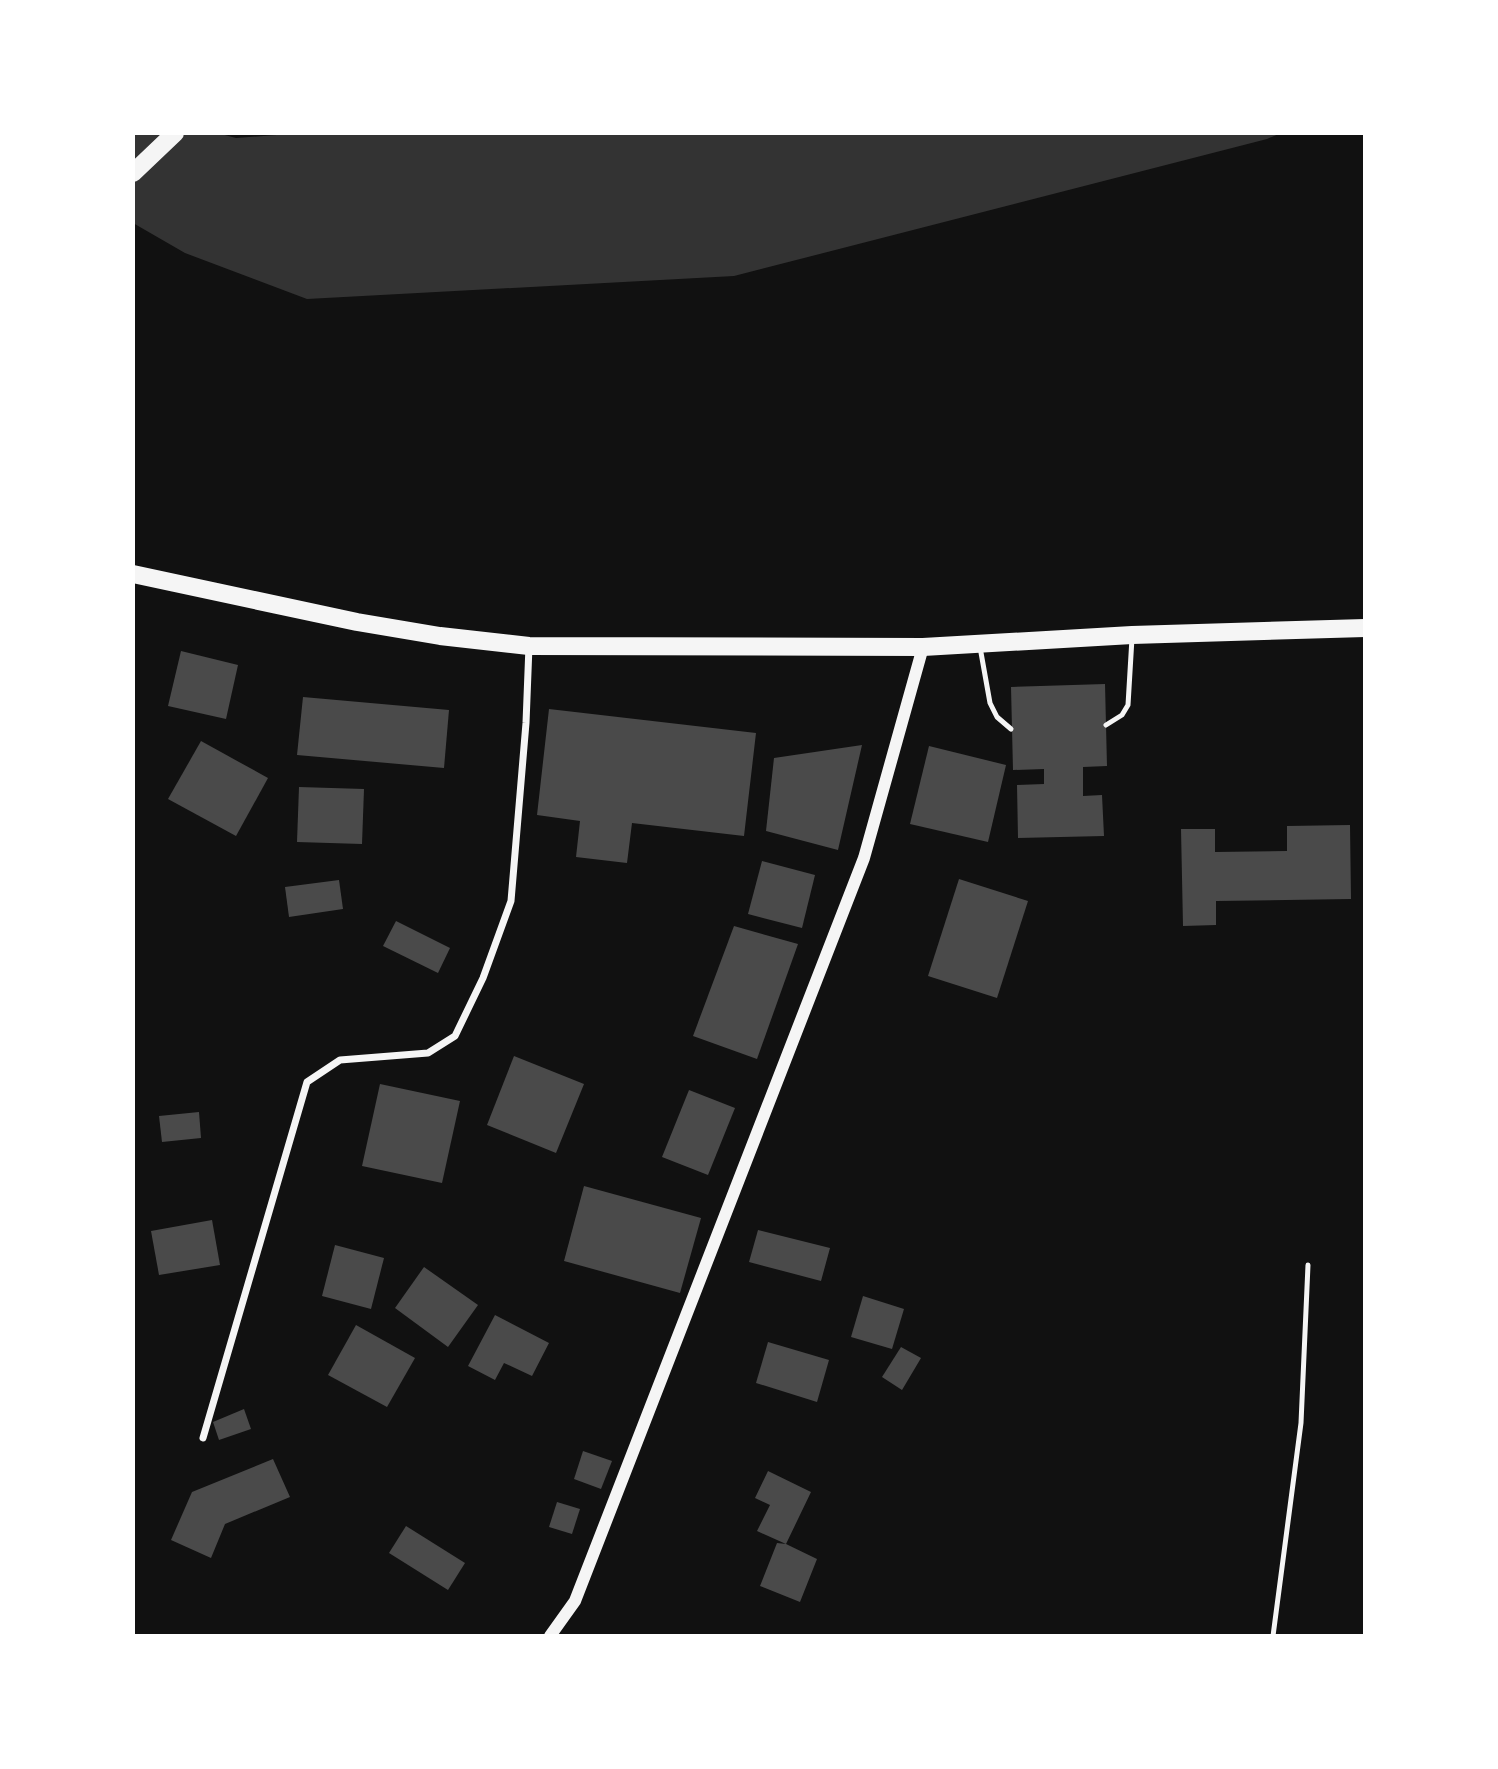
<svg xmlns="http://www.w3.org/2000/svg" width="1498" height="1769" font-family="'Libre Baskerville',serif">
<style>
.water{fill:#333}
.building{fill:#4a4a4a}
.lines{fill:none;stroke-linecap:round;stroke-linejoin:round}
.service{stroke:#f5f5f5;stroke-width:5}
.minor{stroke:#f5f5f5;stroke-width:7}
.tertiary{stroke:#f5f5f5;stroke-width:12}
.primary{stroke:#f5f5f5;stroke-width:18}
</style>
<rect width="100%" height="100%" fill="#111"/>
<path class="water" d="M 133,133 L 217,133 L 236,138 L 303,133 L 1281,133 L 1267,139 L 734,276 L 307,299 L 185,253 L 133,223 Z"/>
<g class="building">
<path d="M 181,651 L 238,665 L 226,719 L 168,706 Z"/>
<path d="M 1105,684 L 1107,766 L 1083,767 L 1083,796 L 1102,795 L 1104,836 L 1018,838 L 1017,785 L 1044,784 L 1044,769 L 1013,770 L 1011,687 Z"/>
<path d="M 303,697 L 449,710 L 444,768 L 297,755 Z"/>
<path d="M 549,709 L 756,733 L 744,836 L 632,823 L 627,863 L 576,857 L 580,821 L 537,815 Z"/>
<path d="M 201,741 L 268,778 L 236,836 L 168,799 Z"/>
<path d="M 862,745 L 838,850 L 766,831 L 774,758 Z"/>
<path d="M 929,746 L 1006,765 L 988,842 L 910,824 Z"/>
<path d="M 299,787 L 364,789 L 362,844 L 297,842 Z"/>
<path d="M 1350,825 L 1351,899 L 1216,901 L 1216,925 L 1183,926 L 1181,829 L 1215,829 L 1215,852 L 1287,851 L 1287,826 Z"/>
<path d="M 762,861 L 815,875 L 802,928 L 748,914 Z"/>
<path d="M 959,879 L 1028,901 L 997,998 L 928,976 Z"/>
<path d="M 339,880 L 343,909 L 289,917 L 285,887 Z"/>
<path d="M 396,921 L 450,948 L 438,973 L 383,946 Z"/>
<path d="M 734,926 L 798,944 L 757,1059 L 693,1036 Z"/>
<path d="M 514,1056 L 584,1084 L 556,1153 L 487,1125 Z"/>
<path d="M 380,1084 L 460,1101 L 442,1183 L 362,1166 Z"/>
<path d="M 689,1090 L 735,1108 L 708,1175 L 662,1157 Z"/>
<path d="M 199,1112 L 201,1138 L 162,1142 L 159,1116 Z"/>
<path d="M 584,1186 L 701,1218 L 680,1293 L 564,1261 Z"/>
<path d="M 212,1220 L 220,1265 L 159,1275 L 151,1231 Z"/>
<path d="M 758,1230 L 830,1248 L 821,1281 L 749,1262 Z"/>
<path d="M 335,1245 L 384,1258 L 371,1309 L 322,1296 Z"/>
<path d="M 424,1267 L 478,1305 L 448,1347 L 395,1308 Z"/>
<path d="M 863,1296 L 904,1309 L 892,1349 L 851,1337 Z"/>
<path d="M 495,1315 L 549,1343 L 532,1376 L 504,1363 L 495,1380 L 468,1366 Z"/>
<path d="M 356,1325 L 415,1358 L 387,1407 L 328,1375 Z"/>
<path d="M 768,1342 L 829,1360 L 817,1402 L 756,1383 Z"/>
<path d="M 901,1347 L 921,1358 L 902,1390 L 882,1377 Z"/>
<path d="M 244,1409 L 251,1429 L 219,1440 L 213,1422 Z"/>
<path d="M 583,1451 L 612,1461 L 601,1489 L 574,1479 Z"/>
<path d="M 273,1459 L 290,1497 L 225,1524 L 211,1558 L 171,1540 L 192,1492 Z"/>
<path d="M 768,1471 L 811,1492 L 786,1544 L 817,1559 L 800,1602 L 760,1586 L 777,1543 L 786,1544 L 757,1531 L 770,1505 L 755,1498 Z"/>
<path d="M 557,1502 L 580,1509 L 572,1534 L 549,1527 Z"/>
<path d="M 406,1526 L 465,1563 L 448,1590 L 389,1553 Z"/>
</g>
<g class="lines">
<g class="service">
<path d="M 980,647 L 990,703 L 997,717 L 1011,729"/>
<path d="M 1106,725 L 1122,715 L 1128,705 L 1132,638"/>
<path d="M 1273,1636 L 1301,1423 L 1308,1265"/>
</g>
<path class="minor" d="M 203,1438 L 307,1082 L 340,1060 L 428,1053 L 455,1036 L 483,978 L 511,901 L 526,723 L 529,646"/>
<path class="tertiary" d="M 550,1636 L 575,1601 L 864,858 L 923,647"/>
<g class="primary">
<path d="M 133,173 L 175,133"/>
<path d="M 133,574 L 357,622 L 440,636 L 529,646 L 923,647 L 1132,635 L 1365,628"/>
</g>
</g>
<rect width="1498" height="1769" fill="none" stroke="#ffffff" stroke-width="270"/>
</svg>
